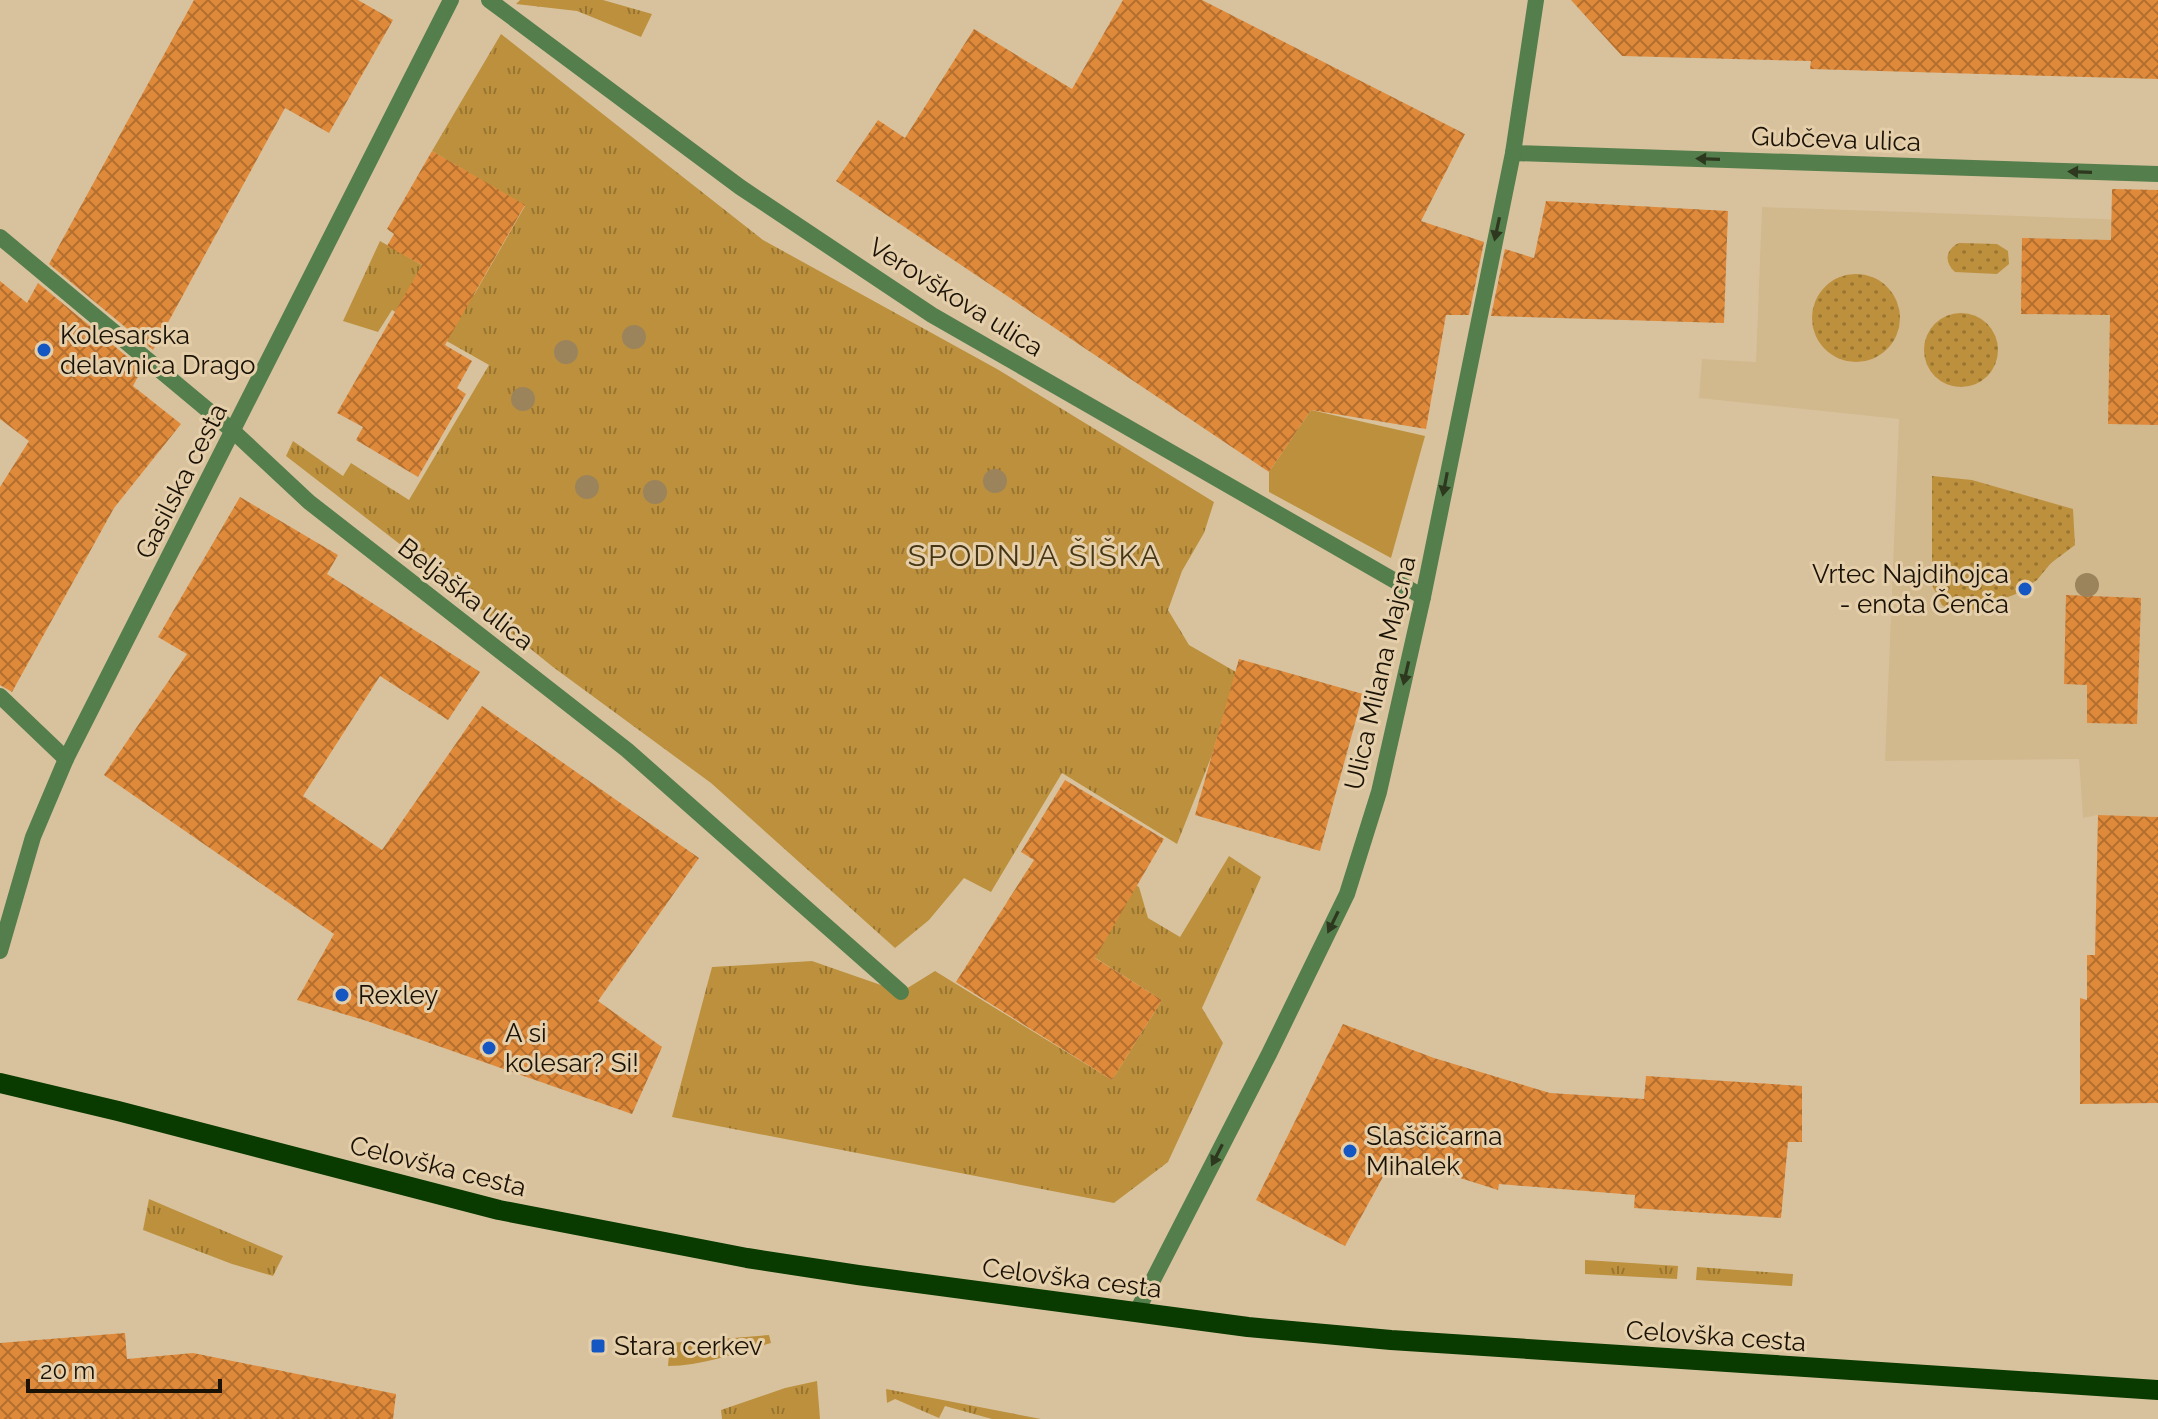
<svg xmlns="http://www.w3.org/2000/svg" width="2158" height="1419" font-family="Raleway,sans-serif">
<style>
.built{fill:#d2b88d}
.grass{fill:url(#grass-tufts)}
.park{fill:url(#park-dots)}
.garden{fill:#bc903d}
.building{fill:url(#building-cross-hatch)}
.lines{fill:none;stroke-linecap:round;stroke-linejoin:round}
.service{stroke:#547e4c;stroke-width:16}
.minor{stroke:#547e4c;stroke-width:16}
.primary{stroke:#093a00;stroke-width:20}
.tree{fill:#9b845c}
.oneway{fill:#2e381e}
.poi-dot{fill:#1557c2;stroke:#e5cfab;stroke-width:3}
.labels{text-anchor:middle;stroke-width:6;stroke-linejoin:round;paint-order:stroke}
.street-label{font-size:26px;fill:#1a1205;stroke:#e5cfab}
.poi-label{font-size:26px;fill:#1a1205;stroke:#e5cfab;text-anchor:start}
.quarter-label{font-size:30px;letter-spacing:2px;fill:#473615;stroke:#e5cfab}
</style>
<defs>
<pattern id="grass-tufts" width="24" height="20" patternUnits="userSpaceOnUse" patternTransform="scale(2)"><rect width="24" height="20" fill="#bc903d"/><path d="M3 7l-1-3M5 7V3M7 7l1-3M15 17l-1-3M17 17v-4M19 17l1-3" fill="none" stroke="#987431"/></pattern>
<pattern id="park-dots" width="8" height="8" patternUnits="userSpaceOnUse" patternTransform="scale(2)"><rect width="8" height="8" fill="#bc903d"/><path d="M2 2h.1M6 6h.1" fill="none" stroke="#987431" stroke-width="1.8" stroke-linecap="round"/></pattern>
<pattern id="building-cross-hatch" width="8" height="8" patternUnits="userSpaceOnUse" patternTransform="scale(2)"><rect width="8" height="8" fill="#df8a3a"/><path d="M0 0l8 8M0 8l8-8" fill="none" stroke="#b46f2f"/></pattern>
</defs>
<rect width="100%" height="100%" fill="#d8c29e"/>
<path class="built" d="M 1762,207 L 2158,221 L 2158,817 L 2098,815 L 2083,818 L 2079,759 L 1885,761 L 1899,419 L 1699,398 L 1702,359 L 1756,362 Z"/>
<g class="grass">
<path d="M 520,0 L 603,0 L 652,14 L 641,37 L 577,11 L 516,4 Z"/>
<path d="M 501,34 L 763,240 L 997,369 L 1214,502 L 1204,533 L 1182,571 L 1168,610 L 1189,645 L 1236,672 L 1212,755 L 1177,844 L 1062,773 L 991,892 L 964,878 L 929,920 L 895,948 L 711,783 L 553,667 L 410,552 L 286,456 L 293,441 L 343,476 L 351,463 L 409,500 L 489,365 L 392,310 L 378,332 L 343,321 L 380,241 L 474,295 L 525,206 L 432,151 Z"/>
<path d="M 1082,854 L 1139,887 L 1148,918 L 1180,937 L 1229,856 L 1261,877 L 1202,1008 L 1223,1043 L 1168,1162 L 1114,1203 L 672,1117 L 712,967 L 812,961 L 901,992 L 935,971 L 1112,1080 L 1162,1000 L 1007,902 L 1027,871 Z"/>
<path d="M 149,1199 L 283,1256 L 273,1276 L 232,1264 L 143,1230 Z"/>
<path d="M 1585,1260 L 1678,1266 L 1677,1279 L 1585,1274 Z"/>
<path d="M 1697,1267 L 1793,1274 L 1792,1286 L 1696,1280 Z"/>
<path d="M 769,1335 L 771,1343 C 737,1353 703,1366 668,1366 L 670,1343 Z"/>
<path d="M 817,1381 L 820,1419 L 722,1419 L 721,1410 L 785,1388 Z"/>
<path d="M 886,1389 L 1020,1415 L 1041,1419 L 992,1419 L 945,1406 L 939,1418 L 895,1399 L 887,1403 Z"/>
</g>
<g class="park">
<path d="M 1959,243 L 1997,244 L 2008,251 L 2009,264 L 1997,274 L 1955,272 C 1944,262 1945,250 1959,243 Z"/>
<circle cx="1856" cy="318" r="44"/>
<circle cx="1961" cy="350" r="37"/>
<path d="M 1932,476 L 1972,480 L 2073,509 L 2075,545 L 2051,563 L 2037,580 L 2016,594 L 1973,610 L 1952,611 L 1942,605 L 1932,585 Z"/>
</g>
<path class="garden" d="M 1311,410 L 1425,436 L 1391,558 L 1269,492 L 1269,472 Z"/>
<g class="building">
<path d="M 194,0 L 358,0 L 393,20 L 329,133 L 285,108 L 153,350 L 49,264 Z"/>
<path d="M 1123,0 L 1202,0 L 1465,134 L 1421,221 L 1484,242 L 1469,315 L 1446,315 L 1426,429 L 1311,410 L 1269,472 L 836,181 L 878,120 L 905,138 L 974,29 L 1072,89 Z"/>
<path d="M 1571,0 L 2158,0 L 2158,79 L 1810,69 L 1811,61 L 1622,56 Z"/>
<path d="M 432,151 L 525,205 L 445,345 L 472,361 L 457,388 L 466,394 L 418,477 L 356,440 L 363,427 L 337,413 L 422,265 L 387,246 L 394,234 L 387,229 Z"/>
<path d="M 2112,189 L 2158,190 L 2158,425 L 2108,424 L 2110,315 L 2021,314 L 2022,238 L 2111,240 Z"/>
<path d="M 1546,201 L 1728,211 L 1724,323 L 1491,316 L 1505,249 L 1534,258 Z"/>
<path d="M 0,281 L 27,303 L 38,283 L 142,369 L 133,386 L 181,424 L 114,508 L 12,692 L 0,685 L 0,487 L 29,441 L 0,419 Z"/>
<path d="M 240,497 L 338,555 L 327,574 L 480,672 L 448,720 L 380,676 L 303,796 L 382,850 L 482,706 L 699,858 L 598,1001 L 662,1047 L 632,1114 L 367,1021 L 297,1000 L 334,934 L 104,775 L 187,654 L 158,637 Z"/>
<path d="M 2066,595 L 2141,598 L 2137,724 L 2087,723 L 2087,685 L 2064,684 Z"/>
<path d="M 1239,659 L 1363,694 L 1320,851 L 1195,815 Z"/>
<path d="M 1065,780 L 1164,839 L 1095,958 L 1162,1000 L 1112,1080 L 956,982 L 1034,860 L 1021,852 Z"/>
<path d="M 2098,815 L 2158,817 L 2158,1103 L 2080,1104 L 2080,998 L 2087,1000 L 2087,955 L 2095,955 Z"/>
<path d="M 1343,1024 L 1434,1058 L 1550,1093 L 1644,1099 L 1646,1076 L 1802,1086 L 1802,1142 L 1788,1142 L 1781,1218 L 1634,1208 L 1635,1195 L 1499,1184 L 1498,1190 L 1394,1157 L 1345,1246 L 1256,1200 Z"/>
<path d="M 125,1333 L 127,1359 L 193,1353 L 396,1394 L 393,1419 L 0,1419 L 0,1343 Z"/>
</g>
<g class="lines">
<path class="service" d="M 489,0 L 740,187 L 932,315 L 1423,597"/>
<g class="minor">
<path d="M 1513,153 L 2158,174"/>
<path d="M 0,237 L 233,431 L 309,502 L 627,750 L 901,992"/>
<path d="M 0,696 L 66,759"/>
<path d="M 0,951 L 33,837 L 66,759 L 451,0"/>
<path d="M 1136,1313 L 1269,1054 L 1347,894 L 1379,792 L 1423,597 L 1513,153 L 1536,0"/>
</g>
<path class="primary" d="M 0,1083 L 118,1111 L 499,1210 L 747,1258 L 858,1275 L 1248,1327 L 1391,1340 L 2158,1390"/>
</g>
<g class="tree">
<circle cx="634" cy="337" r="12"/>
<circle cx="566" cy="352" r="12"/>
<circle cx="523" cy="399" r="12"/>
<circle cx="995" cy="481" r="12"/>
<circle cx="587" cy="487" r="12"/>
<circle cx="655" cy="492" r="12"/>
<circle cx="2087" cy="585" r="12"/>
</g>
<defs><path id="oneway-solid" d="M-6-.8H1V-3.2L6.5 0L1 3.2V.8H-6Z" transform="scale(2)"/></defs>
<g class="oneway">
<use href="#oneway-solid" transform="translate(1708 159) rotate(-178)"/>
<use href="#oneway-solid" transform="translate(2080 172) rotate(-178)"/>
<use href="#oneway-solid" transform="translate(1497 229) rotate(102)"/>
<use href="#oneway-solid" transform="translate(1445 484) rotate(101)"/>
<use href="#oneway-solid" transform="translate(1406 673) rotate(103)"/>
<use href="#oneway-solid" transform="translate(1333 922) rotate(116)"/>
<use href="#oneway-solid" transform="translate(1217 1155) rotate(117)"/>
</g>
<g class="poi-dot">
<circle cx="44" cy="350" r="8"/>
<circle cx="2025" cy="589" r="8"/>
<circle cx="342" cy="995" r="8"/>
<circle cx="489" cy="1048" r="8"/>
<circle cx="1350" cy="1151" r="8"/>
<rect x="590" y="1338" width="16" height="16" rx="4"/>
</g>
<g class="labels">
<g class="street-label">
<text transform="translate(1836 139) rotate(2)" y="9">Gubčeva ulica</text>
<text transform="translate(956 297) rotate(32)" y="9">Verovškova ulica</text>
<text transform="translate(181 481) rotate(-63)" y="9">Gasilska cesta</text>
<text transform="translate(466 594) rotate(38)" y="9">Beljaška ulica</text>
<text transform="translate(1380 673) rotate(-77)" y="9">Ulica Milana Majcna</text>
<text transform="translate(438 1166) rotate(14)" y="9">Celovška cesta</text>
<text transform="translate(1072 1278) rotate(7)" y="9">Celovška cesta</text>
<text transform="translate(1716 1336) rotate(4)" y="9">Celovška cesta</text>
</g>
<g class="poi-label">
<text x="60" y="344">Kolesarska<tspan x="60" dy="30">delavnica Drago</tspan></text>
<text x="2009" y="583" text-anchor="end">Vrtec Najdihojca<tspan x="2009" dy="30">- enota Čenča</tspan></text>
<text x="358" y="1004">Rexley</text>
<text x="505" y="1042">A si<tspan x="505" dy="30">kolesar? Si!</tspan></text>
<text x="1366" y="1145">Slaščičarna<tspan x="1366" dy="30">Mihalek</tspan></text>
<text x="614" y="1355">Stara cerkev</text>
</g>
<g class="quarter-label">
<text x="1035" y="566">SPODNJA ŠIŠKA</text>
</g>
</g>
<path d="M28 1379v12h192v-12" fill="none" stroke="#1a1205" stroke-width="4"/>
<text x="40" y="1379" font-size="24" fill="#1a1205" stroke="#e5cfab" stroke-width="6" paint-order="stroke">20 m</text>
</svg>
